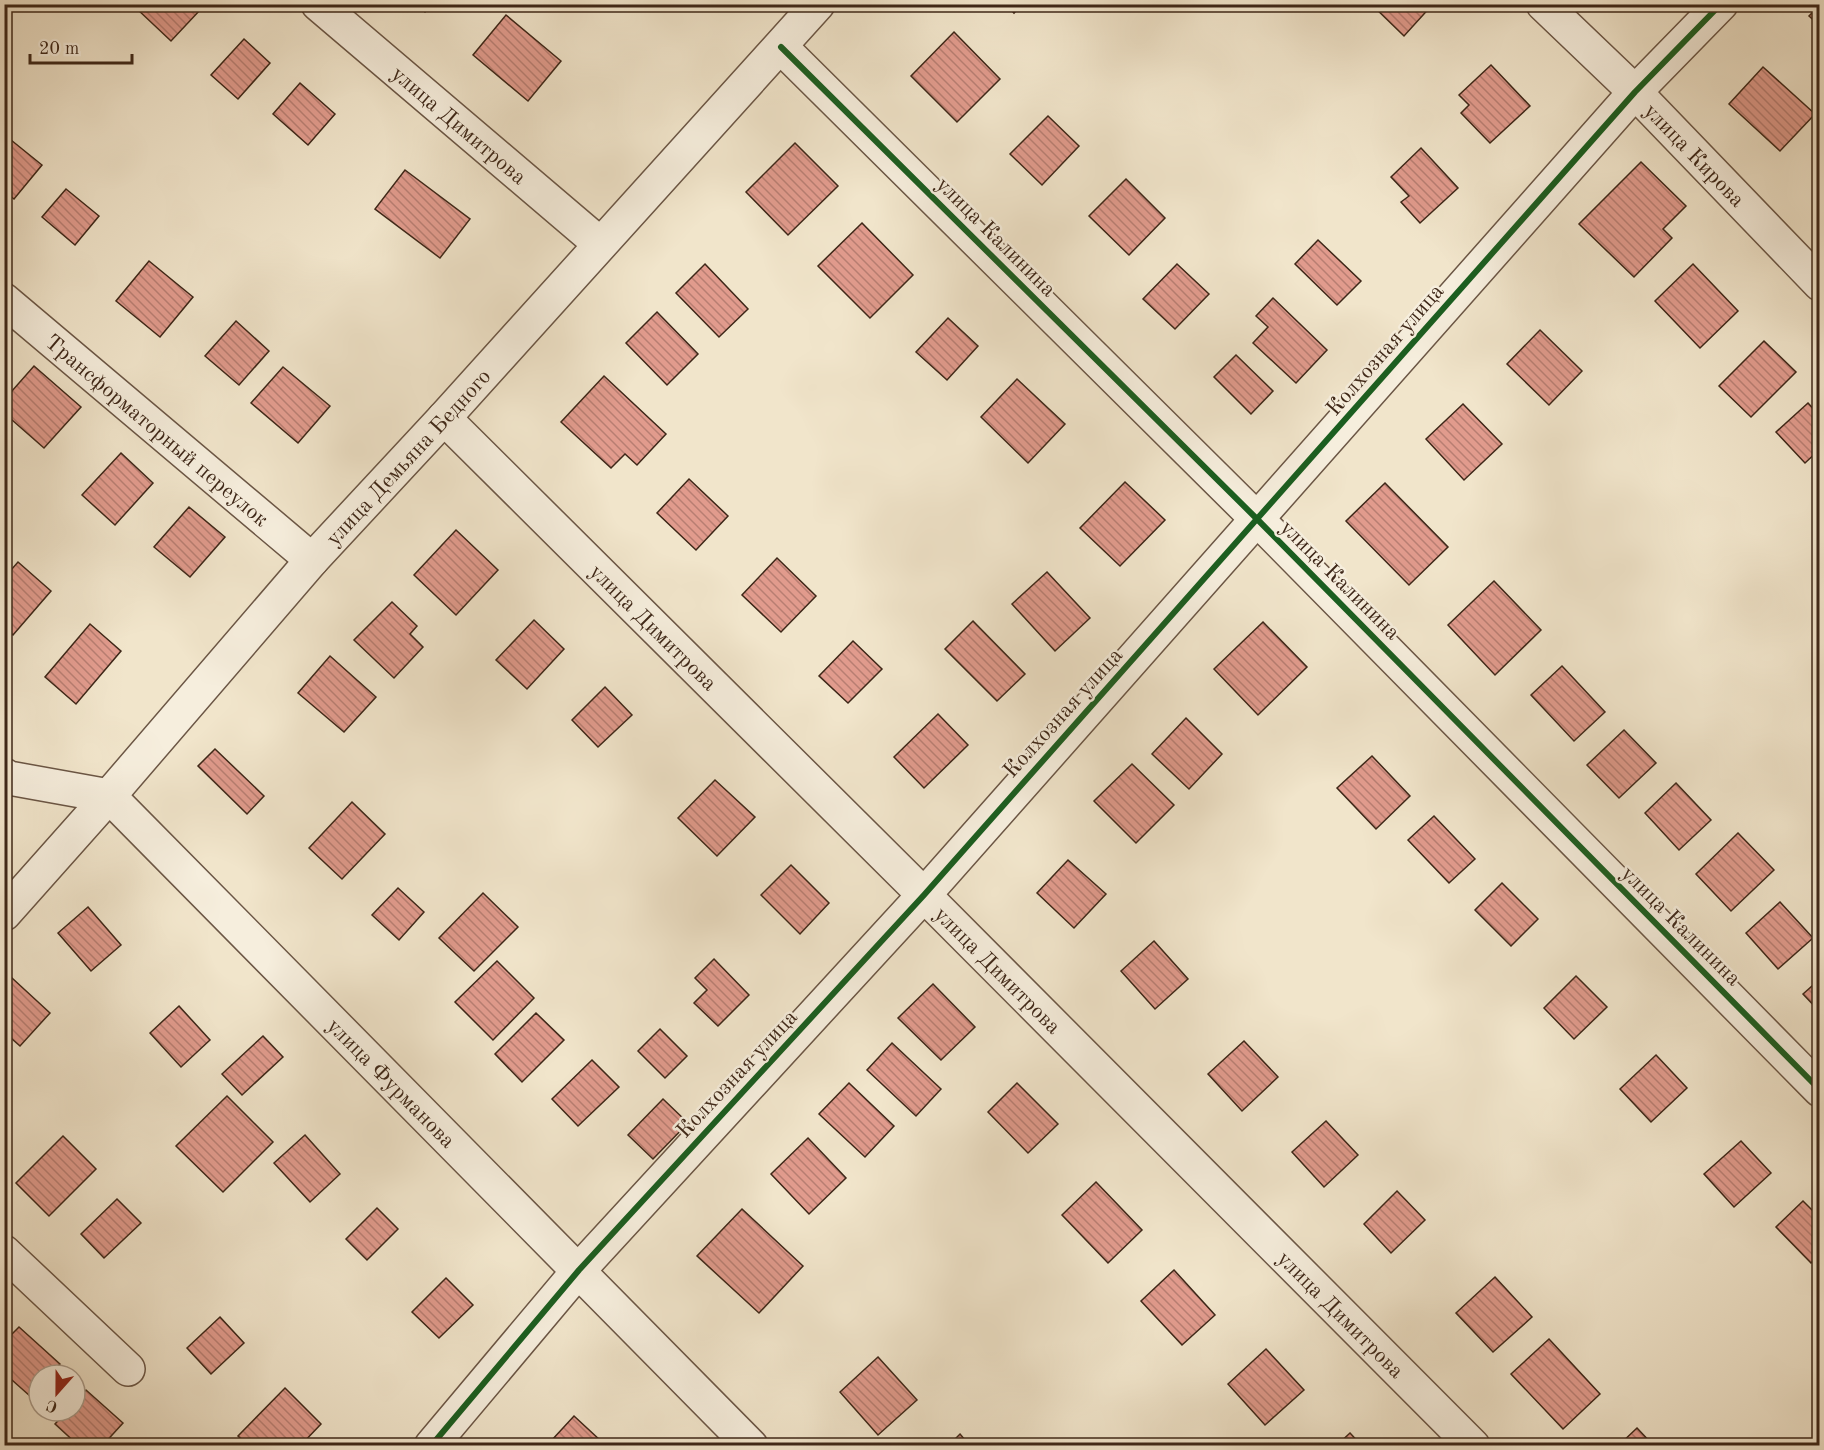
<svg xmlns="http://www.w3.org/2000/svg" width="1824" height="1450" font-family="'Old Standard TT',serif">
<style>
.building{fill:url(#building-back-hatch);stroke:#3e2718;stroke-width:1.5}
.lines{fill:none;stroke-linecap:round;stroke-linejoin:round}
.minor-casing{stroke:#6b5645;stroke-width:36}
.minor{stroke:#f6eedd;stroke-width:33}
.cycleway-casing{stroke:#f6eedd;stroke-width:10}
.cycleway{stroke:#1b5e20;stroke-width:6}
.labels{text-anchor:middle;stroke-width:5;stroke-linejoin:round;paint-order:stroke}
.street-label{font-size:22px;fill:#3e2718;stroke:#f6eedd}
</style>
<defs>
<pattern id="building-back-hatch" width="6" height="6" patternUnits="userSpaceOnUse" patternTransform="scale(1.5)"><rect width="6" height="6" fill="#e19b8d"/><path d="M-1 5l2 2M0 0l6 6M5-1l2 2" fill="none" stroke="#b87e72"/></pattern>
</defs>
<rect width="100%" height="100%" fill="#f1e5cb"/>
<filter id="stains"><feTurbulence type="fractalNoise" baseFrequency=".00333" numOctaves="4"/><feColorMatrix values="0 0 0 0 .2 0 0 0 0 .09 0 0 0 0 .02 0 0 0 .5 -.17"/></filter>
<radialGradient id="worn" r=".72"><stop offset=".6" stop-color="#630" stop-opacity="0"/><stop offset="1" stop-color="#630" stop-opacity=".3"/></radialGradient>
<g class="building">
<path d="M 141,4 L 197,4 L 201,9 L 171,41 L 137,9 Z"/>
<path d="M 416,4 L 432,4 L 425,12 Z"/>
<path d="M 1006,4 L 1022,4 L 1014,13 Z"/>
<path d="M 1371,4 L 1433,4 L 1404,36 Z"/>
<path d="M 1820,5 L 1820,26 L 1809,16 Z"/>
<path d="M 506,15 L 561,61 L 528,101 L 473,55 Z"/>
<path d="M 954,32 L 1000,79 L 957,122 L 911,76 Z"/>
<path d="M 244,39 L 270,63 L 238,99 L 211,75 Z"/>
<path d="M 1491,65 L 1530,106 L 1490,143 L 1461,113 L 1469,105 L 1459,95 Z"/>
<path d="M 1763,67 L 1815,114 L 1780,151 L 1729,104 Z"/>
<path d="M 300,83 L 335,114 L 308,145 L 273,114 Z"/>
<path d="M 1048,116 L 1079,146 L 1042,185 L 1010,154 Z"/>
<path d="M 11,140 L 42,165 L 14,199 L 4,191 L 4,148 Z"/>
<path d="M 795,143 L 838,186 L 788,235 L 746,192 Z"/>
<path d="M 1421,148 L 1458,188 L 1420,223 L 1401,202 L 1409,196 L 1391,177 Z"/>
<path d="M 1641,162 L 1686,206 L 1663,229 L 1672,238 L 1634,277 L 1579,224 Z"/>
<path d="M 405,170 L 470,219 L 440,258 L 375,209 Z"/>
<path d="M 1126,179 L 1165,218 L 1129,255 L 1089,216 Z"/>
<path d="M 66,189 L 99,216 L 75,245 L 42,217 Z"/>
<path d="M 862,223 L 913,275 L 870,318 L 818,266 Z"/>
<path d="M 1318,240 L 1361,281 L 1337,305 L 1295,264 Z"/>
<path d="M 149,261 L 193,297 L 160,337 L 116,301 Z"/>
<path d="M 705,264 L 748,309 L 719,337 L 676,293 Z"/>
<path d="M 1177,264 L 1209,294 L 1175,329 L 1143,299 Z"/>
<path d="M 1693,264 L 1738,311 L 1700,348 L 1655,301 Z"/>
<path d="M 1273,298 L 1327,350 L 1296,383 L 1253,343 L 1268,327 L 1256,316 Z"/>
<path d="M 657,312 L 698,354 L 667,385 L 626,343 Z"/>
<path d="M 948,318 L 978,346 L 947,380 L 916,352 Z"/>
<path d="M 236,321 L 269,351 L 239,385 L 205,356 Z"/>
<path d="M 1540,330 L 1582,371 L 1549,405 L 1507,364 Z"/>
<path d="M 1764,341 L 1796,372 L 1751,417 L 1719,386 Z"/>
<path d="M 1236,355 L 1273,391 L 1251,414 L 1214,377 Z"/>
<path d="M 34,366 L 81,407 L 44,448 L 4,413 L 4,400 Z"/>
<path d="M 283,367 L 330,406 L 298,443 L 251,403 Z"/>
<path d="M 604,376 L 666,434 L 637,465 L 625,454 L 611,468 L 561,422 Z"/>
<path d="M 1017,379 L 1065,424 L 1028,463 L 981,417 Z"/>
<path d="M 1808,403 L 1820,416 L 1820,449 L 1805,463 L 1776,432 Z"/>
<path d="M 1463,404 L 1502,444 L 1464,480 L 1426,439 Z"/>
<path d="M 121,453 L 153,483 L 115,525 L 82,495 Z"/>
<path d="M 689,479 L 728,516 L 696,550 L 657,513 Z"/>
<path d="M 1125,482 L 1165,520 L 1120,566 L 1080,528 Z"/>
<path d="M 1385,483 L 1448,547 L 1409,585 L 1346,521 Z"/>
<path d="M 189,507 L 225,537 L 190,577 L 154,547 Z"/>
<path d="M 456,530 L 498,570 L 456,615 L 414,575 Z"/>
<path d="M 777,558 L 816,596 L 781,632 L 742,595 Z"/>
<path d="M 18,562 L 51,591 L 13,635 L 4,628 L 4,578 Z"/>
<path d="M 1047,572 L 1090,618 L 1055,651 L 1012,604 Z"/>
<path d="M 1494,581 L 1541,630 L 1495,675 L 1448,625 Z"/>
<path d="M 392,602 L 417,626 L 410,634 L 423,647 L 394,678 L 354,640 Z"/>
<path d="M 534,620 L 564,649 L 527,689 L 496,660 Z"/>
<path d="M 973,621 L 1025,674 L 997,701 L 945,649 Z"/>
<path d="M 1263,622 L 1307,667 L 1258,715 L 1214,669 Z"/>
<path d="M 90,624 L 121,651 L 76,704 L 45,677 Z"/>
<path d="M 853,641 L 882,669 L 848,703 L 819,676 Z"/>
<path d="M 330,656 L 376,697 L 344,732 L 298,693 Z"/>
<path d="M 1562,666 L 1605,712 L 1574,741 L 1531,695 Z"/>
<path d="M 605,687 L 632,715 L 598,747 L 572,720 Z"/>
<path d="M 938,714 L 968,745 L 924,788 L 894,757 Z"/>
<path d="M 1186,718 L 1222,754 L 1189,789 L 1152,754 Z"/>
<path d="M 1624,730 L 1656,763 L 1619,798 L 1587,765 Z"/>
<path d="M 215,749 L 264,796 L 247,814 L 198,766 Z"/>
<path d="M 1372,756 L 1410,796 L 1376,829 L 1337,788 Z"/>
<path d="M 1132,764 L 1174,805 L 1136,843 L 1094,801 Z"/>
<path d="M 715,780 L 755,817 L 717,856 L 678,818 Z"/>
<path d="M 1676,783 L 1711,820 L 1679,850 L 1645,813 Z"/>
<path d="M 352,802 L 385,834 L 342,879 L 309,848 Z"/>
<path d="M 1434,816 L 1475,859 L 1449,883 L 1408,840 Z"/>
<path d="M 1738,833 L 1774,870 L 1731,911 L 1696,874 Z"/>
<path d="M 1068,860 L 1106,894 L 1074,928 L 1037,893 Z"/>
<path d="M 791,865 L 829,903 L 800,934 L 761,895 Z"/>
<path d="M 1502,883 L 1538,919 L 1511,946 L 1475,910 Z"/>
<path d="M 398,888 L 424,912 L 399,940 L 372,915 Z"/>
<path d="M 483,893 L 518,927 L 474,971 L 439,938 Z"/>
<path d="M 1780,902 L 1813,938 L 1778,969 L 1746,933 Z"/>
<path d="M 88,907 L 121,945 L 91,971 L 58,933 Z"/>
<path d="M 1154,941 L 1188,979 L 1155,1009 L 1121,971 Z"/>
<path d="M 714,959 L 749,995 L 718,1026 L 694,1003 L 707,990 L 695,978 Z"/>
<path d="M 497,961 L 534,998 L 493,1040 L 455,1002 Z"/>
<path d="M 1576,976 L 1607,1007 L 1574,1039 L 1544,1008 Z"/>
<path d="M 12,978 L 50,1013 L 20,1046 L 4,1032 L 4,986 Z"/>
<path d="M 1820,979 L 1820,1012 L 1803,994 Z"/>
<path d="M 933,984 L 975,1027 L 941,1060 L 898,1018 Z"/>
<path d="M 179,1006 L 210,1040 L 181,1067 L 150,1033 Z"/>
<path d="M 536,1013 L 564,1040 L 522,1082 L 495,1054 Z"/>
<path d="M 660,1029 L 687,1056 L 665,1078 L 638,1051 Z"/>
<path d="M 263,1036 L 283,1057 L 242,1095 L 222,1074 Z"/>
<path d="M 1244,1041 L 1278,1077 L 1242,1111 L 1208,1074 Z"/>
<path d="M 892,1043 L 941,1089 L 916,1116 L 867,1070 Z"/>
<path d="M 1656,1055 L 1687,1088 L 1651,1122 L 1620,1089 Z"/>
<path d="M 592,1060 L 619,1087 L 578,1126 L 552,1099 Z"/>
<path d="M 849,1083 L 894,1126 L 865,1157 L 819,1114 Z"/>
<path d="M 1017,1083 L 1058,1124 L 1028,1153 L 988,1112 Z"/>
<path d="M 227,1096 L 273,1142 L 223,1192 L 176,1146 Z"/>
<path d="M 663,1099 L 688,1123 L 653,1159 L 628,1135 Z"/>
<path d="M 1326,1121 L 1358,1155 L 1324,1187 L 1292,1152 Z"/>
<path d="M 305,1135 L 340,1174 L 310,1202 L 274,1163 Z"/>
<path d="M 63,1136 L 96,1169 L 49,1216 L 16,1183 Z"/>
<path d="M 808,1138 L 846,1178 L 809,1214 L 771,1174 Z"/>
<path d="M 1741,1141 L 1771,1173 L 1734,1207 L 1704,1174 Z"/>
<path d="M 1096,1182 L 1142,1230 L 1108,1263 L 1062,1215 Z"/>
<path d="M 1397,1191 L 1425,1220 L 1391,1253 L 1364,1224 Z"/>
<path d="M 117,1199 L 141,1223 L 104,1258 L 81,1234 Z"/>
<path d="M 1803,1201 L 1820,1218 L 1820,1255 L 1811,1263 L 1776,1227 Z"/>
<path d="M 377,1208 L 398,1229 L 367,1260 L 346,1239 Z"/>
<path d="M 742,1209 L 803,1266 L 759,1313 L 697,1256 Z"/>
<path d="M 1174,1270 L 1215,1315 L 1182,1345 L 1141,1301 Z"/>
<path d="M 1495,1277 L 1532,1317 L 1493,1352 L 1456,1313 Z"/>
<path d="M 446,1278 L 473,1305 L 439,1338 L 412,1312 Z"/>
<path d="M 220,1317 L 244,1343 L 211,1374 L 187,1348 Z"/>
<path d="M 19,1327 L 60,1364 L 50,1375 L 39,1375 L 39,1387 L 30,1396 L 4,1373 L 4,1342 Z"/>
<path d="M 1549,1339 L 1600,1394 L 1563,1429 L 1511,1374 Z"/>
<path d="M 1266,1349 L 1304,1390 L 1265,1425 L 1228,1384 Z"/>
<path d="M 878,1357 L 917,1400 L 878,1435 L 840,1392 Z"/>
<path d="M 285,1388 L 321,1424 L 300,1446 L 248,1446 L 238,1436 Z"/>
<path d="M 86,1390 L 123,1423 L 102,1446 L 79,1446 L 55,1424 L 67,1411 L 75,1411 L 75,1402 Z"/>
<path d="M 574,1416 L 601,1441 L 596,1446 L 556,1446 L 551,1441 Z"/>
<path d="M 1637,1428 L 1654,1446 L 1618,1446 Z"/>
<path d="M 1350,1433 L 1362,1446 L 1336,1446 Z"/>
<path d="M 960,1434 L 970,1446 L 948,1446 Z"/>
</g>
<g class="lines">
<g class="minor-casing">
<g id="minor">
<path id="s1" d="M 318,4 L 600,244"/>
<path id="s2" d="M 1543,4 L 1635,92 L 1820,284"/>
<path d="M 781,47 L 1257,519 L 1820,1090"/>
<path id="s3" d="M 4,300 L 312,560"/>
<path id="s4" d="M 444,418 L 924,895 L 1473,1446"/>
<path id="s5" d="M 4,775 L 9,778 L 109,796 L 751,1446"/>
<path id="s6" d="M 4,914 L 109,796 L 312,560 L 444,418 L 818,4"/>
<path d="M 4,1252 L 128,1369"/>
<path d="M 431,1446 L 579,1270 L 924,895 L 1635,92 L 1721,4"/>
</g>
</g>
<use href="#minor" class="minor"/>
<g class="cycleway-casing">
<g id="cycleway">
<path d="M 781,47 L 1257,519 L 1820,1090"/>
<path d="M 431,1446 L 579,1270 L 924,895 L 1635,92 L 1721,4"/>
</g>
</g>
<use href="#cycleway" class="cycleway"/>
</g>
<g class="labels">
<g class="street-label">
<text dy="8" stroke="none"><textPath href="#s1" startOffset="186">улица Димитрова</textPath></text>
<text dy="8" stroke="none"><textPath href="#s2" startOffset="214">улица Кирова</textPath></text>
<text transform="translate(997 236) rotate(45)" y="8">улица Калинина</text>
<text transform="translate(1384 349) rotate(-49)" y="8">Колхозная улица</text>
<text dy="8" stroke="none"><textPath href="#s3" startOffset="201">Трансформаторный переулок</textPath></text>
<text dy="8" stroke="none"><textPath href="#s6" startOffset="610">улица Демьяна Бедного</textPath></text>
<text transform="translate(1341 579) rotate(45)" y="8">улица Калинина</text>
<text dy="8" stroke="none"><textPath href="#s4" startOffset="296">улица Димитрова</textPath></text>
<text transform="translate(1062 712) rotate(-48)" y="8">Колхозная улица</text>
<text transform="translate(1682 925) rotate(45)" y="8">улица Калинина</text>
<text dy="8" stroke="none"><textPath href="#s4" startOffset="782">улица Димитрова</textPath></text>
<text transform="translate(736 1073) rotate(-47)" y="8">Колхозная улица</text>
<text dy="8" stroke="none"><textPath href="#s5" startOffset="510">улица Фурманова</textPath></text>
<text dy="8" stroke="none"><textPath href="#s4" startOffset="1268">улица Димитрова</textPath></text>
</g>
</g>
<rect width="1824" height="1450" fill="none" stroke="#f1e5cb" stroke-width="24"/>
<rect x="6" y="6" width="1812" height="1438" fill="none" stroke="#3e2718" stroke-width="3"/>
<rect x="12" y="12" width="1800" height="1426" fill="none" stroke="#3e2718" stroke-width="1.5"/>
<g transform="translate(57 1393) rotate(201)"><circle r="28" fill="#f6eedd" stroke="#ac9e8e" stroke-width="1.5"/>
<path d="M0-4.5L10 22L0 15L-10 22Z" fill="#8f2418"/>
<text y="-9" font-size="16" font-weight="bold" text-anchor="middle" fill="#3e2718">С</text>
</g>
<path d="M30 54v9h102v-9" fill="none" stroke="#3e2718" stroke-width="3"/>
<text x="39" y="54" font-size="18" fill="#3e2718" stroke="#f6eedd" stroke-width="4.5" paint-order="stroke">20 m</text>
<rect width="100%" height="100%" filter="url(#stains)"/>
<rect width="100%" height="100%" fill="url(#worn)"/>
</svg>
